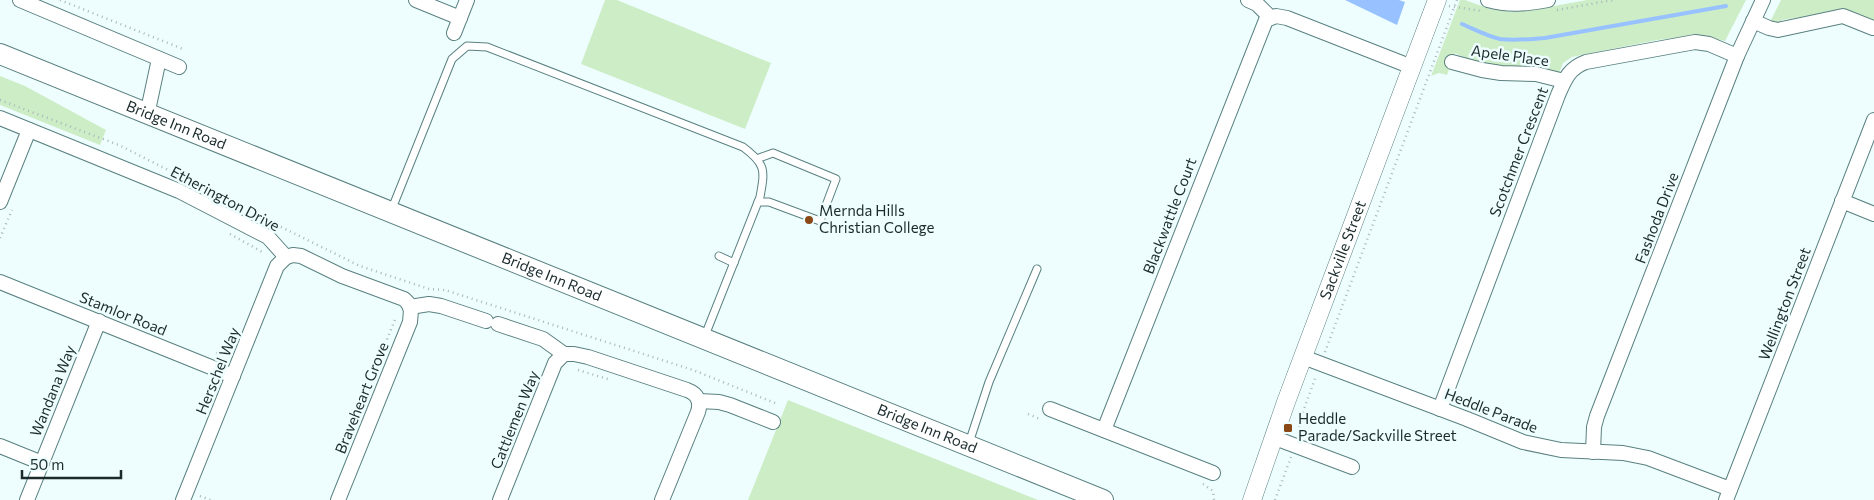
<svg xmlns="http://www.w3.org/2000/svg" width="1874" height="500" font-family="Commissioner,sans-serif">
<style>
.green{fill:#cdedc7}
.water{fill:#98c2ff}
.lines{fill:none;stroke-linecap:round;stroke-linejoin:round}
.stream{stroke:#98c2ff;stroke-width:4}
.service-casing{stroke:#5a8081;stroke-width:9}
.minor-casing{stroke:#5a8081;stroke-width:16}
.tertiary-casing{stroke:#5a8081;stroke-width:19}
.secondary-casing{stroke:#5a8081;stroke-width:22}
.path{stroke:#a8b8b8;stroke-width:2.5;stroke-dasharray:1 4;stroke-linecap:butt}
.service{stroke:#fff;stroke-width:7}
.minor{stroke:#fff;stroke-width:14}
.tertiary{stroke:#fff;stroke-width:18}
.secondary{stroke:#fff;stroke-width:20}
.poi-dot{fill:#8a4816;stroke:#eefefe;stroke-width:2}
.labels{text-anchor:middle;stroke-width:5;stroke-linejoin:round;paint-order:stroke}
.street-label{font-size:15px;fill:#1b2b2c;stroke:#eefefe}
.poi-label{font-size:15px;fill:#1b2b2c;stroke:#eefefe;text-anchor:start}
</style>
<rect width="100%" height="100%" fill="#eefefe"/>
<g class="green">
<path d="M 605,0 L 617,0 L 771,63 L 745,129 L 581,64 Z"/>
<path d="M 1460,0 L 1465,0 L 1490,9 L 1510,12 L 1532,10 L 1587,0 L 1746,0 L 1725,41 L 1701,35 L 1657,40 L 1572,57 L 1563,63 L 1558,75 L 1537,69 L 1532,66 L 1513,67 L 1487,64 L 1467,59 L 1455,53 L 1447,75 L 1439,73 L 1431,76 Z"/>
<path d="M 1781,0 L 1874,0 L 1874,22 L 1844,10 L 1782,20 L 1778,25 L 1769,24 Z"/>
<path d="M 0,76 L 25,86 L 106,130 L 100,145 L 0,105 Z"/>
<path d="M 788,400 L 1038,500 L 748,500 Z"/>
</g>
<path class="water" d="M 1345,0 L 1399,0 L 1405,2 L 1397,25 Z"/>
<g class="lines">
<path class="stream" d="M 1462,24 C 1474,29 1486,36 1500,39 C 1514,41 1530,39 1545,38 L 1726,6"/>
<g class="service-casing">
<g id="service">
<path d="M 758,202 L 769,202 L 820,221 L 836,179 L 773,153 L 759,158"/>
<path d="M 391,211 L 452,59 L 467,46 L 487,47 L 743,147 C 766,164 765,170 760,197 L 704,338"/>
<path d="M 719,256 L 734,263"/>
<path d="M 969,443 L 989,382 L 1037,269"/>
</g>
</g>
<g class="minor-casing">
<g id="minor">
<path d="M 20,0 L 179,67"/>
<path d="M 416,0 L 460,18"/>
<path d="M 1248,0 L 1257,4 L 1270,17"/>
<path d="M 1488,0 C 1509,6 1526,4 1548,0"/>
<path d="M 1753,21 L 1769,28 L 1778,30 L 1843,16 L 1873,28"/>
<path d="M 454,33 L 467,0"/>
<path d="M 1452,62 L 1482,70 L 1501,73 L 1536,74 L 1564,81"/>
<path d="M 147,115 L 159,59"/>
<path d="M 0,118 L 179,191 L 268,237 L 286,257 L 293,255 L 301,256 L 342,276 L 404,299 L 408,303 L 411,310 L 410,322 L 338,500"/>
<path d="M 1842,201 L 1874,214"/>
<path d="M 0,202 L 29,130"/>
<path d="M 0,282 L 233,376"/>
<path d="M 410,307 L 429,304 L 441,306 L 486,321"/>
<path d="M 498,324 L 543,339 L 564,354 L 574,354 L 588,357 L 687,390 C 698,394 701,402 698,412 L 662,500"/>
<path d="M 1303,357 L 1467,419 L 1523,442 L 1561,450 L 1623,453 L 1648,458 L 1730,489"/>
<path d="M 699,401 L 719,402 L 730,405 L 773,422"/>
<path d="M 1050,409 L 1213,473"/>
<path d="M 1440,409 L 1558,95 C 1565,79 1569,68 1586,62 L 1695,42 L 1709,44 L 1737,56"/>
<path d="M 1104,430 L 1266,20 L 1276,16 L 1287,18 L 1412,67"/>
<path d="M 1275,438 L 1352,467"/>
<path d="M 0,446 L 42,463"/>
<path d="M 1593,452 L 1594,427 L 1597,416 L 1737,56 L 1763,0"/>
<path d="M 27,500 L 99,321"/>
<path d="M 183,500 L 277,266 L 286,257"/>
<path d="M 500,500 L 555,363 L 564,354"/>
<path d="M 1726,500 L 1874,120"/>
</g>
</g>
<g class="tertiary-casing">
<g id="tertiary">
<path id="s1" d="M 1252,500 L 1286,402 L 1437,0"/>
</g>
</g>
<g class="secondary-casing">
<g id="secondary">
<path id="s2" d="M 0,54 L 1103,500"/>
</g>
</g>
<g class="path">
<path d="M 60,0 L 183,49"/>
<path d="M 1449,6 L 1481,11"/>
<path d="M 1557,10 L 1613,0"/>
<path d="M 0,100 L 119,145 L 180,176"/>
<path d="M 263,218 L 360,266 L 429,289 L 445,290 L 693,370 L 775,403"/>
<path d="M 230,234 L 264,253"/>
<path d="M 0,238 L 12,210"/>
<path d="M 1325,352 L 1457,0"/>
<path d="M 216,353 L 228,355"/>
<path d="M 578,370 L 611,380"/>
<path d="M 374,372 L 396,317"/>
<path d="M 1028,414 L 1040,419"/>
<path d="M 1298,432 L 1304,409 L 1316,376"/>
<path d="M 1203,484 L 1213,491 L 1214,500"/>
<path d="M 200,496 L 211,500"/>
<path d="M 1275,500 L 1291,457"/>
</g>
<use href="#service" class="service"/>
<use href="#minor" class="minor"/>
<use href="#tertiary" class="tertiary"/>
<use href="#secondary" class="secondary"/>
</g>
<g class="poi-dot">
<circle cx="809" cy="220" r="5"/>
<rect x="1283" y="423" width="10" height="10" rx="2.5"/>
</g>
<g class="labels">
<g class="street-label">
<text transform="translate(1510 56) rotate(8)" y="5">Apele Place</text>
<text dy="5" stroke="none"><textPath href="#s2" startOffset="190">Bridge Inn Road</textPath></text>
<text transform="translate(1519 152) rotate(-69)" y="5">Scotchmer Crescent</text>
<text transform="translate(225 199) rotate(28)" y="5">Etherington Drive</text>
<text transform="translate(1170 216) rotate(-69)" y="5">Blackwattle Court</text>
<text transform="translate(1657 218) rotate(-69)" y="5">Fashoda Drive</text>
<text dy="5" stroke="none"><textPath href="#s1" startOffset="266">Sackville Street</textPath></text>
<text dy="5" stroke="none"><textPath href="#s2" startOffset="595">Bridge Inn Road</textPath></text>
<text transform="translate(1785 304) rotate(-69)" y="5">Wellington Street</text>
<text transform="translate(123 314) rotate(22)" y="5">Stamlor Road</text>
<text transform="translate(218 371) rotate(-68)" y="5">Herschel Way</text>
<text transform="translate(53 391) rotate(-68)" y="5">Wandana Way</text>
<text transform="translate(362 398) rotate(-68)" y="5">Braveheart Grove</text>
<text transform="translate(1491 411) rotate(21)" y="5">Heddle Parade</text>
<text transform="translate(515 420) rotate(-68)" y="5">Cattlemen Way</text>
<text dy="5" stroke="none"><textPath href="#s2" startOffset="1000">Bridge Inn Road</textPath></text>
</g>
<g class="poi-label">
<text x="819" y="216">Mernda Hills<tspan x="819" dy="17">Christian College</tspan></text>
<text x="1298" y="424">Heddle<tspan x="1298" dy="17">Parade/Sackville Street</tspan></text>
</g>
</g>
<path d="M22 470v8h99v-8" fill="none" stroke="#1b2b2c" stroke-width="2.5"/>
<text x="30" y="470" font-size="15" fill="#1b2b2c" stroke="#eefefe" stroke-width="4" paint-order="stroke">50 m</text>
</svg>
